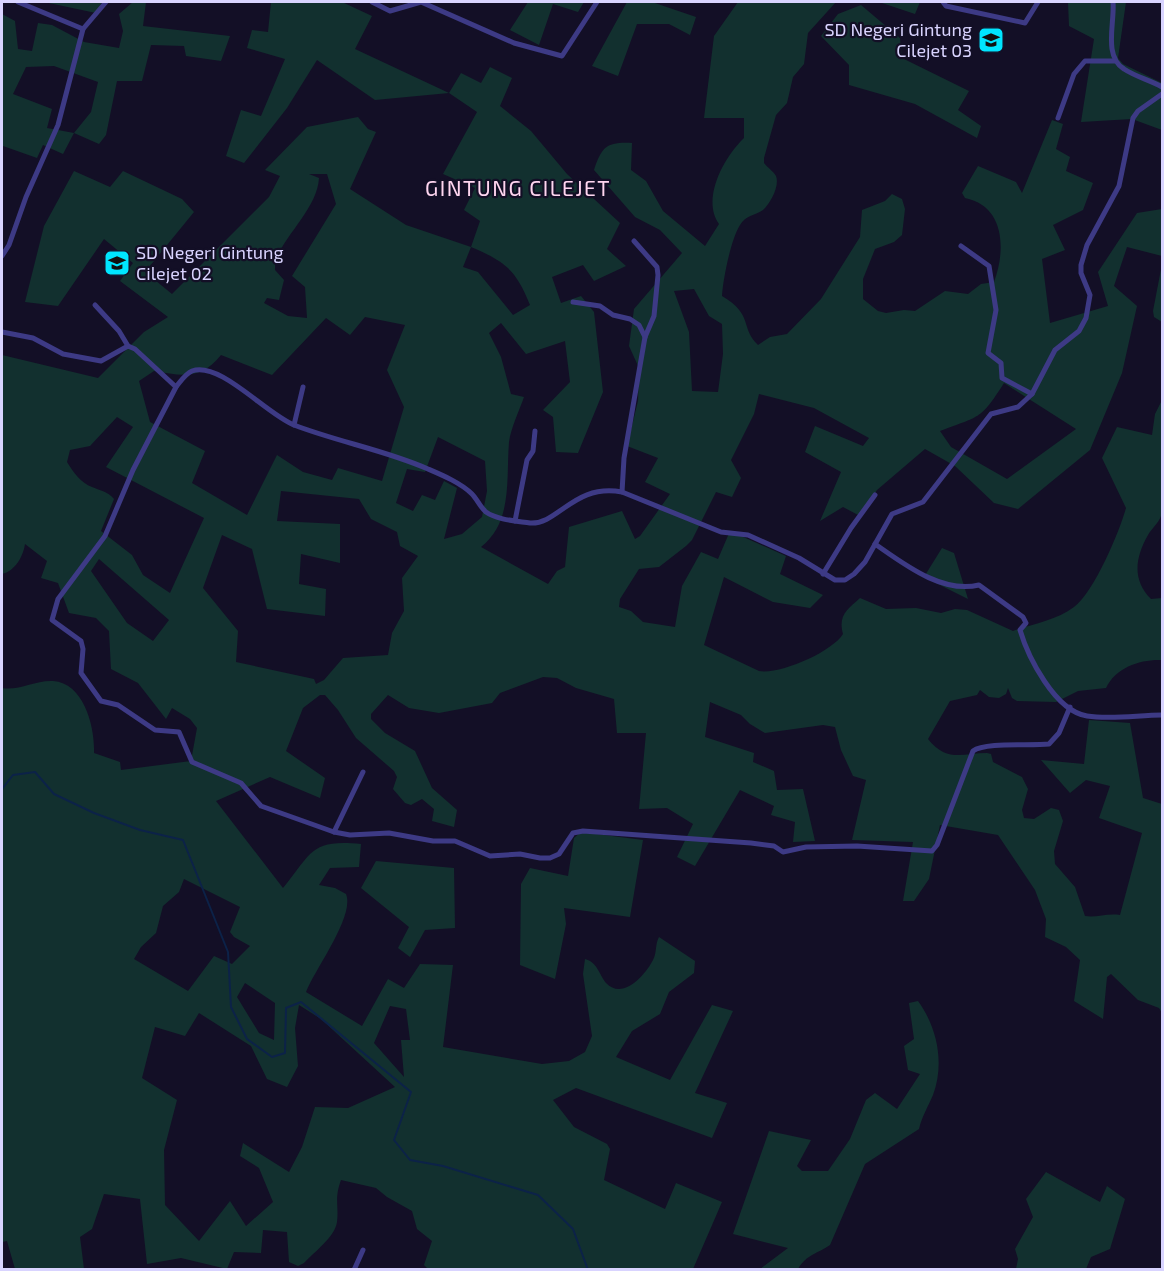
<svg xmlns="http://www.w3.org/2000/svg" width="1164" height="1271" font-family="'Exo 2',sans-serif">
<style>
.green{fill:#12302f;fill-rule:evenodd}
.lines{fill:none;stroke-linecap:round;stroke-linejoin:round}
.stream{stroke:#0c2248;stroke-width:2}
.street{stroke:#3d3a85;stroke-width:5}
.labels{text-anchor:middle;stroke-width:4.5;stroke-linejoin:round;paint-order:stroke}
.poi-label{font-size:18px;fill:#d9d4ff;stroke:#130f26;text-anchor:end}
.quarter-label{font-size:21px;letter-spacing:1.5px;fill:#ffd6f0;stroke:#130f26}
</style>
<rect width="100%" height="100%" fill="#130f26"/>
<g class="green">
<path d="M 44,2 L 102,2 L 96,13 Z"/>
<path d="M 133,2 L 146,2 L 143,26 L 230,36 L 221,61 L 186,56 L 184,46 L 151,45 L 142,81 L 117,81 L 106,135 L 99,144 L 74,133 L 63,154 L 43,145 L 37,158 L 3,146 L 2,150 L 2,14 L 15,21 L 18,49 L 32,51 L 38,23 L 52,25 L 84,42 L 119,48 L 123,31 L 119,14 ZM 54,66 L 98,82 L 91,112 L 74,133 L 47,128 L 52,109 L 13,94 L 26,67 Z"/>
<path d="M 271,2 L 342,2 L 372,16 L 355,49 L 449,93 L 461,73 L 481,83 L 490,67 L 512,78 L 500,106 L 531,131 L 567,174 L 620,223 L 607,249 L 626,266 L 594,281 L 583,265 L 552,277 L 561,303 L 581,296 L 594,312 L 603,392 L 578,453 L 556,452 L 553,417 L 543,410 L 570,382 L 565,341 L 526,354 L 501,323 L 489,333 L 501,357 L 511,394 L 524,397 C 519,411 511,428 509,442 C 506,479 513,522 481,547 L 548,584 L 557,571 L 565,567 L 569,527 L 622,511 L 635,539 L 640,536 L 670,494 L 645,482 L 658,458 L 627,446 L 638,401 L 639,368 L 629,346 L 634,309 L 682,253 L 660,230 L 635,217 L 594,170 C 602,146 607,142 632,143 L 631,170 L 646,181 L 663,211 L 705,246 L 719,224 C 701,199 724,157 744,138 L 744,118 L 704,118 L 714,36 L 738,2 L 836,2 L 808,33 L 804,64 L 793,77 L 787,103 L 776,115 L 764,158 L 764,163 C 767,167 774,172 776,176 C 780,186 770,204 763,210 C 754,216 746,215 740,225 C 731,239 723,279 722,296 C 754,315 740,328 758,345 L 770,337 L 787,334 L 821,299 L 860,237 L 862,210 L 885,201 L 892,194 L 902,199 L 905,209 L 902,235 L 894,242 L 875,249 L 863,279 L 863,299 L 878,311 L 886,313 L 904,310 L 915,311 L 945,291 L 968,294 L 981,284 L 994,282 C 1006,250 1005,206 965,198 L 962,193 L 978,166 L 1016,182 L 1022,193 L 1052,120 L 1063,124 L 1056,149 L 1070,157 L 1066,171 L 1093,183 L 1083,210 L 1053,225 L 1065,250 L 1042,259 L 1050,323 L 1108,306 L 1098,272 L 1137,213 L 1162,209 L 1162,256 L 1127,247 L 1114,286 L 1137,306 L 1122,373 L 1090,450 L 1018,509 L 994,503 L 955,466 L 925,449 L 877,490 L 860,516 L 843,507 L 820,521 L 841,472 L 805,452 L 815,426 L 863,446 L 869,438 L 814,408 L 759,394 L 754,414 L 731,460 L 741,478 L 732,497 L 716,492 L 692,540 L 686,546 L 659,567 L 639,569 L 620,599 L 619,607 L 631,611 L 643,622 L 675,627 L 682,586 L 701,552 L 718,559 L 730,531 L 786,556 L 780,574 L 823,595 L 810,608 L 773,602 L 724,577 L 704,645 L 759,671 C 779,675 832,652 843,634 C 838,615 847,610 860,598 L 886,609 L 916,608 L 941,613 L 955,609 L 967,610 L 1013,631 C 1032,624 1057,620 1074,607 C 1094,592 1119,533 1126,508 L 1102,458 L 1117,427 L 1152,435 L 1155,414 L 1162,400 C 1162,437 1164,476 1162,512 C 1161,521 1152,528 1148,535 C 1135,558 1132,580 1151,599 L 1162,598 L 1162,660 C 1141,659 1116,667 1106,688 L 1078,691 L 1056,702 L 1017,701 L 1012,698 L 1008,688 L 1006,694 L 999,698 L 989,697 L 980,690 L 977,695 L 950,701 L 928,739 C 947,763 963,753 987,753 L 991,754 L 993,762 L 1022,777 L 1028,789 L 1022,810 L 1024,818 L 1034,819 L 1051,808 L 1059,810 L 1063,821 L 1054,851 L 1055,864 L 1075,887 L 1085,916 C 1096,918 1107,913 1120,915 L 1142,833 L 1099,818 L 1110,786 L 1086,780 L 1070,793 L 1041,760 L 1084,764 L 1089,720 L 1130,723 L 1143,798 L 1162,804 L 1162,1013 L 1159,1008 L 1138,1000 L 1111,974 L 1107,977 L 1103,1019 L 1074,1001 L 1080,960 L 1066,947 L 1045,937 L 1046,919 L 1035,890 L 998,835 L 940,825 L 929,879 L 914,901 L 903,901 L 913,842 L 852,840 L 866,780 L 853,776 L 841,750 L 835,727 L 823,725 L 765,733 L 750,724 L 741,715 L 710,702 L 705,737 L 754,753 L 753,762 L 774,771 L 777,790 L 803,789 L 815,841 L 793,842 L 795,822 L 771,815 L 774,806 L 740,790 L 695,866 L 677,857 L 693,824 L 667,808 L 639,809 L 646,733 L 617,733 L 614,699 L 576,688 L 557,678 L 543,677 L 500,693 L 492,703 L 439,713 L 409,708 L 388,695 L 371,714 L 371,719 L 385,733 L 415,751 L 432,788 L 457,810 L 454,827 L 432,821 L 434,809 L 422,799 L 411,805 L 405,803 L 393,789 L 397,777 L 394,771 L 356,738 L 338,710 L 325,695 L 320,695 L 303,708 L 286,751 L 325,778 L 320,798 L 270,777 L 216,801 L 283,888 C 312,853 310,839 361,844 L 359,867 L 330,868 L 319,885 L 335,888 L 346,894 C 355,916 315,969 306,992 L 362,1026 L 388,979 L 404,988 L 420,964 L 453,965 L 443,1047 L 542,1064 L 569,1061 L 585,1052 L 592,1036 L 583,974 L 585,959 C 597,962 599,974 606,983 C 623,1001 646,974 653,960 C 657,953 655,944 659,937 L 695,961 L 694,973 L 669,992 L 660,1014 L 632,1031 L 616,1057 L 670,1080 L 712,1005 L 733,1011 L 695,1093 L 727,1103 L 712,1138 L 576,1088 L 553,1100 L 574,1127 L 607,1144 L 610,1149 L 604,1180 L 665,1209 L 676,1183 L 722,1202 L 693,1269 L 428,1269 L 424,1265 L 432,1241 L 417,1229 L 412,1211 L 387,1197 L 376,1188 L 341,1180 C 334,1199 339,1205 337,1222 C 335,1237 314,1252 304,1263 L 298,1266 L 289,1262 L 287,1232 L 263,1230 L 261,1253 L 234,1252 L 227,1269 L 181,1258 L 147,1264 L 140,1199 L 104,1194 L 92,1229 L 80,1237 L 84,1269 L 15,1269 L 7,1241 L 2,1242 L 2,688 C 19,691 35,680 53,681 C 84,683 95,727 94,753 L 120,762 L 121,770 L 191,761 L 197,728 L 190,719 L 172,708 L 166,719 L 138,683 L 111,669 L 109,631 L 96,618 L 69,613 L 58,583 L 41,578 L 47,561 L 25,544 C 23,557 15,571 2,574 L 2,355 L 98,378 L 144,332 L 168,317 L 120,281 L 133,263 L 104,239 L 58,306 L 25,302 L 44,226 L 74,171 L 110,187 L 123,171 L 182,199 L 194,212 L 145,272 L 172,294 L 269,197 L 280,176 L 265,170 L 307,127 L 358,117 L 368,129 L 376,132 L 350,189 L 406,225 L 471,247 L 480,221 L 464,210 L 475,188 L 443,174 L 477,112 L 449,93 L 375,100 L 317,60 L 287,108 L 244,163 L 226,156 L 241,110 L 261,116 L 285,59 L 247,48 L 252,30 L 268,32 ZM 309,174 L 327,174 L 336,204 L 292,276 L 305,287 L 307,318 L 288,316 L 264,303 L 267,298 L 279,300 L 284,280 L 275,270 C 273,244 317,213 319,178 ZM 471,247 C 506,262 516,270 530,305 L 513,315 L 478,272 L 463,267 ZM 694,289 L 709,316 L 722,324 L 723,354 L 718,392 L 692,391 L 689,332 L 674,291 ZM 365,317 L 405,325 L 387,370 L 404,407 L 382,481 L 338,468 L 332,480 L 303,472 L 277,455 L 247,515 L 192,483 L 205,451 L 150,422 L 139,381 L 154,371 C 183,376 201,380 221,355 L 272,375 L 326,318 L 350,335 ZM 1004,383 L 1076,429 L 1007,479 L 951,447 L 940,431 C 979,416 980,421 1004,383 ZM 117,417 L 133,427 L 106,467 L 204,518 L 170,593 L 143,575 L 132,555 L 101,531 L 114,499 C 107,491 101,491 92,487 C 81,483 73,472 67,462 L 70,450 L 90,446 ZM 438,437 L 485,461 L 487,491 L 482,517 L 462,534 L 444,539 L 457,488 L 444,481 L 435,500 L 422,495 L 413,511 L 396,503 L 407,469 L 425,472 ZM 281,491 L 359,499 L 371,519 L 397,532 L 400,546 L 418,556 L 402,578 L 404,611 L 392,633 L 388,655 L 343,658 L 324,680 L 316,684 L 314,679 L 236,662 L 238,631 L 203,588 L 222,535 L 252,549 L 267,609 L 325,616 L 326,589 L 299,584 L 301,554 L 340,563 L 340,524 L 277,521 ZM 99,559 L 169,620 L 153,641 L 127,623 L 91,571 ZM 184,879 L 240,907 L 230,932 L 234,937 L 250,946 L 232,964 L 214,956 L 188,991 L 134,959 L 141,947 L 156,933 L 163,906 L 179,892 ZM 245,983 L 275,1003 L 274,1040 L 259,1033 L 237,997 ZM 299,1005 L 321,1019 L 395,1087 L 348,1108 L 315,1107 L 302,1147 L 289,1172 L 243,1143 L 240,1156 L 259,1168 L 273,1202 L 246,1226 L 230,1201 L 199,1241 L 165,1205 L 164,1150 L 177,1100 L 142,1078 L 155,1027 L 185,1036 L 199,1013 L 251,1046 L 267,1079 L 287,1087 L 298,1066 L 295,1028 ZM 390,1006 L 406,1009 L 410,1040 L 401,1040 L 404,1077 L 374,1043 Z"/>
<path d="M 528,2 L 584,2 L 578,12 L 553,4 L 539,45 L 510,30 Z"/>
<path d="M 627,2 L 652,2 L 696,17 L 690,35 L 669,24 L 637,24 L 618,76 L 592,66 Z"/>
<path d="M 879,2 L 920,2 L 915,14 Z"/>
<path d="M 1068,2 L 1126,2 L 1118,58 L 1123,64 L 1162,83 L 1162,130 L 1132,119 L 1081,122 L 1094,39 L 1069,26 Z"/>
<path d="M 861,5 L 900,38 L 902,58 L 969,91 L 958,110 L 981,126 L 977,138 L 915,104 L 849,85 L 849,65 L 821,36 L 838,14 Z"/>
<path d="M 1162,264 L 1162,322 L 1154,317 L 1153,311 Z"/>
<path d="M 942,548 L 954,553 L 968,599 L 924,577 Z"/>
<path d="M 581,832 L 643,840 L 630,917 L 564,908 L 566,924 L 555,979 L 520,965 L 521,884 L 530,868 L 568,876 L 574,838 Z"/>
<path d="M 376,861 L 454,868 L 455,928 L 425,930 L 410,957 L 398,948 L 409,927 L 361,888 Z"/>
<path d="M 918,1001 C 937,1027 945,1063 933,1095 C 928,1107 922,1116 919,1129 L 865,1164 L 830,1245 C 817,1254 807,1254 798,1269 L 760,1269 L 788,1248 L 733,1234 L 769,1131 L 811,1140 L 797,1166 L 802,1171 L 828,1171 L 850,1139 L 866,1100 L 875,1093 L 897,1109 L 920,1074 L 908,1070 L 904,1046 L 914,1039 L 909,1003 Z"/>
<path d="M 1046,1172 L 1100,1202 L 1107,1186 L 1125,1199 L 1110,1249 L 1091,1257 L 1086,1269 L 1016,1269 L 1018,1259 L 1015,1249 L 1033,1217 L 1026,1199 Z"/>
</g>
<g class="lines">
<path class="stream" d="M 2,789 L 13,775 L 35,772 L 54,794 L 94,813 L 140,830 L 183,840 L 228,952 L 231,1007 L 247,1039 L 272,1057 L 285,1053 L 286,1008 L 301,1002 L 411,1092 L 394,1140 L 410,1160 L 443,1166 L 538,1195 L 573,1229 L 588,1270"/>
<g class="street">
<path d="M 18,2 L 83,29"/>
<path d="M 372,2 L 390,11 L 421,2 L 514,43 L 562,56 L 597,2"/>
<path d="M 943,2 L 946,6 L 1025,23 L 1038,2"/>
<path d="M 1113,2 C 1115,22 1103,56 1124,69 C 1136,77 1150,80 1162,87"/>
<path d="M 1058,118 L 1074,74 L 1085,61 L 1115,61"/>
<path d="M 961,246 L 989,266 L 996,310 L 988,353 L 1001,363 L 1002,378 L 1032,394"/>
<path d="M 2,256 L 9,245 L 26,197 L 58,125 L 83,29 L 106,2"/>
<path d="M 573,302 L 600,306 L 613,315 L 630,319 L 639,325 L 645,337"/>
<path d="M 95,305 L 119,331 L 128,346"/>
<path d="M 2,332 L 33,338 L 63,354 L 101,361 L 128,346 L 135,349 L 176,387 C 181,381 185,374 192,371 C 220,361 266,414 294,425 C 338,442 385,450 428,469 C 442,475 461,483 472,494 C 477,499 480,507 486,512 C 497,520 517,521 530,523 C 558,525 574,483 622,492 L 721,532 L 748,535 L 799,558 L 835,580 L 845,580 L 854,574 L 865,562 L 892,514 L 923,502 L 991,414 L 1018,407 L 1032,394 L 1055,350 L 1079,331 L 1086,318 L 1090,295 L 1081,273 L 1081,265 L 1087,245 L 1119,186 L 1133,118 L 1138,111 L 1162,94"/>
<path d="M 176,387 L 133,470 L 105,536 L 58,599 L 52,620 L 81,641 L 83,649 L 81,673 L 101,701 L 118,705 L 155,730 L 179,732 L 192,762 L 241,783 L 261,806 L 334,832 L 350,835 L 389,833 L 433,841 L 455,841 L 490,856 L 520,854 L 540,858 L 550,858 L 559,854 L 573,833 L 583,831 L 751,843 L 774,846 L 783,852 L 806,847 L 857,846 L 932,851 L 937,845 L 973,751 C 985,742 1030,746 1049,744 L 1059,733 L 1070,707"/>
<path d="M 294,425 L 303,387"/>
<path d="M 622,492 L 624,458 L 645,337 L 654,316 L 658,275 L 657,267 L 634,241"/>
<path d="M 515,521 L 527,460 L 533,451 L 535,431"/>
<path d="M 875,544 C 904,564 942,594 979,585 L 1023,617 L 1026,623 L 1020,630 C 1028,657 1055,711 1087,716 C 1111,720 1139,715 1162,715"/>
<path d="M 823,574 L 851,528 L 875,495"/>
<path d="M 334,832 L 363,772"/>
<path d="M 354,1270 L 363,1250"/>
</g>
</g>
<defs>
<g id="school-square" transform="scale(1.35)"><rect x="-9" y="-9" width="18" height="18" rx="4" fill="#00e5ff" stroke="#130f26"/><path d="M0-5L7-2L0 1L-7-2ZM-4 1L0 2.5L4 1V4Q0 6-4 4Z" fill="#111"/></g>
</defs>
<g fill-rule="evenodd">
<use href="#school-square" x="991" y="40"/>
<use href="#school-square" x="117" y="263"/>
</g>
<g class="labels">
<g class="poi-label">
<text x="972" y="36">SD Negeri Gintung<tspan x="972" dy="21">Cilejet 03</tspan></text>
<text x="136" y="259" text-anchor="start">SD Negeri Gintung<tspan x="136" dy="21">Cilejet 02</tspan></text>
</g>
<g class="quarter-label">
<text x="518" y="196">GINTUNG CILEJET</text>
</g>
</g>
<rect width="1164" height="1271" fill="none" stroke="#d9d4ff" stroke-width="6"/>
</svg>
